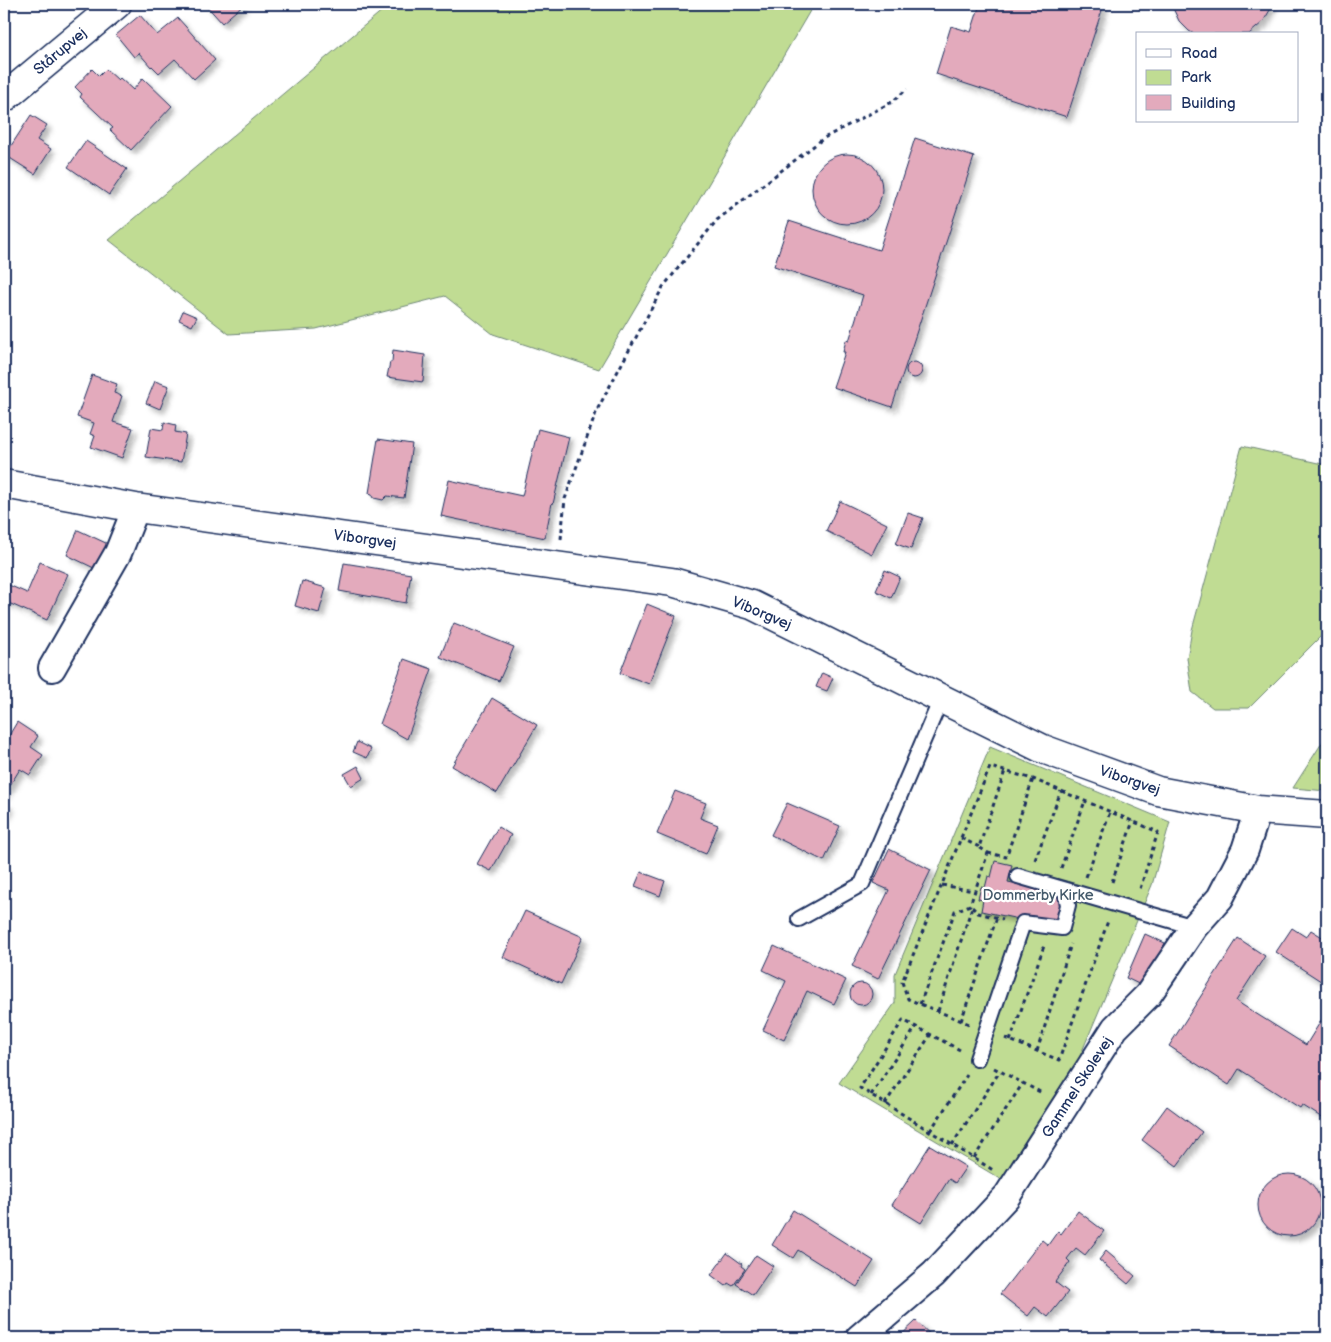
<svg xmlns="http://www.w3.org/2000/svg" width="1331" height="1342" font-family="'Balsamiq Sans',sans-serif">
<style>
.green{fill:#c0dc93;stroke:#6e8678}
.building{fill:#e3aabc;stroke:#1b2f5e;filter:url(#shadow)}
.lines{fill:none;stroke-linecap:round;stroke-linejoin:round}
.service-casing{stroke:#1b2f5e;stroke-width:18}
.minor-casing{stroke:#1b2f5e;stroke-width:30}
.tertiary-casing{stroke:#1b2f5e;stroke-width:31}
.path{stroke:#1b2f5e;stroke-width:3;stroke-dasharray:4 4;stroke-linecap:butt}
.service{stroke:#fff;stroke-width:14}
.minor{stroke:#fff;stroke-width:26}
.tertiary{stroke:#fff;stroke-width:28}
.labels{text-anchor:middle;stroke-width:4.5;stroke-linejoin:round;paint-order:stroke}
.street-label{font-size:15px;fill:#1b2f5e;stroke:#fff}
.park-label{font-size:15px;fill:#445a6b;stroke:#fff}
</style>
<defs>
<filter id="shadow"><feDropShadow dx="4.5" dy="4.5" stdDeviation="2.5" flood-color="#0004"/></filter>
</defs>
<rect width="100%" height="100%" fill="#fff"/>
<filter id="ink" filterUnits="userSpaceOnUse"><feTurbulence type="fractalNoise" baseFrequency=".02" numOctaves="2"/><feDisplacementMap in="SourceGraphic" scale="10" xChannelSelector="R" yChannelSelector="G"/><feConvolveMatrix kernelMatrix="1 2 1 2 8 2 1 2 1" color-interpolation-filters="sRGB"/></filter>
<g filter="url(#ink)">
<g class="green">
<path d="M 390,4 L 814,4 L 702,195 L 599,369 L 493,334 L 445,296 L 316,329 L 229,334 L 109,240 Z"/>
<path d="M 1242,446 L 1327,465 L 1327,630 L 1249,708 L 1213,708 L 1192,692 L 1187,658 L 1192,630 Z"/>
<path d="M 1327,735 L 1327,791 L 1293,788 Z"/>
<path d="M 990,747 L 1170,822 L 1152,885 L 1072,1075 L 1004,1181 L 839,1083 L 895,1003 L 895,974 Z"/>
</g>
<g class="building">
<path d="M 205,4 L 244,4 L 222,23 Z"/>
<path d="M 980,4 L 1104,4 L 1067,117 L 936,74 L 951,26 L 971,32 Z"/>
<path d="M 1171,4 L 1272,4 L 1270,10 L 1263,22 L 1249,34 L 1194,34 L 1189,31 L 1179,21 Z"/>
<path d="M 140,15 L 157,35 L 178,18 L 215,60 L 194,79 L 175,59 L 159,73 L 152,66 L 151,67 L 139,53 L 134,57 L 116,35 Z"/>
<path d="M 92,69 L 99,76 L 106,69 L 118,80 L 120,78 L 133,90 L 143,78 L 172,106 L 131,150 L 110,130 L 113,128 L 80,97 L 82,94 L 75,87 Z"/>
<path d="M 31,115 L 47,125 L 37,140 L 51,149 L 35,174 L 5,155 Z"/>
<path d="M 915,138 L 974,157 L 892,407 L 833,387 L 845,352 L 843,352 L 846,340 L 849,341 L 863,295 L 774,266 L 789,221 L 879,250 Z"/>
<path d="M 86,141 L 127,169 L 109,195 L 68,167 Z"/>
<circle cx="847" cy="189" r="35"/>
<path d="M 183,311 L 197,317 L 192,326 L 179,320 Z"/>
<path d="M 393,350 L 425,355 L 423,382 L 387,377 L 390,362 L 392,362 Z"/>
<circle cx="914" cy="370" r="8"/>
<path d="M 92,375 L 117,384 L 114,393 L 122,396 L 113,422 L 133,428 L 122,458 L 91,447 L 95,436 L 90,434 L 94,423 L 77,417 Z"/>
<path d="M 155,381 L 169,386 L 160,409 L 146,403 Z"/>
<path d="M 164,422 L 176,425 L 175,432 L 186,434 L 181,462 L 146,457 L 151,428 L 163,430 Z"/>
<path d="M 538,429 L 569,437 L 553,504 L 552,503 L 545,538 L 441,516 L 449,480 L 522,496 Z"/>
<path d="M 378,439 L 412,444 L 404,498 L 387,496 L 383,500 L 374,498 L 372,494 L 369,493 Z"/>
<path d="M 840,501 L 887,524 L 872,554 L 826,531 Z"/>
<path d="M 908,513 L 923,518 L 911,549 L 896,544 Z"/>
<path d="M 78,530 L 108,544 L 96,569 L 67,555 Z"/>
<path d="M 40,562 L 68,574 L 47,620 L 4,601 L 4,583 L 27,593 Z"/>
<path d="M 344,563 L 411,574 L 406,603 L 339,591 Z"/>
<path d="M 885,570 L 900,577 L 891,598 L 876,591 Z"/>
<path d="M 302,581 L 326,588 L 319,613 L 295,606 Z"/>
<path d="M 647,604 L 676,616 L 649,684 L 620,673 Z"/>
<path d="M 454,623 L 514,647 L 499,681 L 440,657 Z"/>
<path d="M 404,659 L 432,669 L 407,739 L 380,724 Z"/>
<path d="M 822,673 L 833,678 L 827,691 L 816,687 Z"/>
<path d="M 492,698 L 537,725 L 497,793 L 452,766 Z"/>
<path d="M 17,722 L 38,736 L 31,747 L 43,755 L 30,775 L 20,769 L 4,795 L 4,741 L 5,742 Z"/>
<path d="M 357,742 L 371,749 L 367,758 L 353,752 Z"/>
<path d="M 358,766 L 364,778 L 351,786 L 344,774 Z"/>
<path d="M 675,791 L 706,803 L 700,818 L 718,825 L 706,854 L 657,834 Z"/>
<path d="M 4,803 L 10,807 L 4,817 Z"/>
<path d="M 787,803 L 840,826 L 824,861 L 771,835 Z"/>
<path d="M 498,827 L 511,835 L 491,871 L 477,864 Z"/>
<path d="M 889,849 L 931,870 L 878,979 L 852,966 L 889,890 L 873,883 Z"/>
<path d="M 995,861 L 1012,865 L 1008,882 L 1060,893 L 1059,898 L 1065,900 L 1060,921 L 1051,919 L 1050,922 L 1028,921 L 981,911 L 983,900 L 978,899 L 981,887 L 985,888 L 988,876 L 991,877 Z"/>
<path d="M 641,872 L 665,881 L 660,896 L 635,886 Z"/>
<path d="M 525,911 L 583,937 L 561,984 L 503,957 Z"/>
<path d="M 1292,928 L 1306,937 L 1311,930 L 1327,940 L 1327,985 L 1276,952 Z"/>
<path d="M 1145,934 L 1165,943 L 1145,987 L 1126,978 Z"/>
<path d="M 1238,938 L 1265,956 L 1236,1001 L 1306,1045 L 1327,1011 L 1327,1121 L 1302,1105 L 1300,1108 L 1239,1069 L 1229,1085 L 1169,1046 Z"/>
<path d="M 774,946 L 846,980 L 834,1004 L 807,991 L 784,1040 L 763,1030 L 786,981 L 763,970 Z"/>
<circle cx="861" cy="994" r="11"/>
<path d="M 1167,1106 L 1202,1132 L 1177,1166 L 1142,1140 Z"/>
<path d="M 930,1145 L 966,1167 L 955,1183 L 949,1179 L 921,1223 L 892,1205 Z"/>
<circle cx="1289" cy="1205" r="31"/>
<path d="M 793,1210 L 874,1261 L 857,1287 L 798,1250 L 793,1258 L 772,1245 Z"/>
<path d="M 1078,1211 L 1104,1231 L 1085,1255 L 1076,1248 L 1067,1259 L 1070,1262 L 1055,1282 L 1068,1292 L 1048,1317 L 1035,1307 L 1028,1316 L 1000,1294 L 1042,1240 L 1048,1245 L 1058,1231 L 1061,1234 Z"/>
<path d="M 1106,1251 L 1135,1276 L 1128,1284 L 1099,1260 Z"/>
<path d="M 727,1253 L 742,1264 L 741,1266 L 745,1269 L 733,1286 L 728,1283 L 726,1286 L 711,1275 Z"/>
<path d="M 756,1255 L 773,1266 L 753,1295 L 736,1284 Z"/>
<path d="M 916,1321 L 934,1338 L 898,1338 Z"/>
</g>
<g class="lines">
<g class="service-casing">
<g id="service">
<path d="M 1018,876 L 1194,927"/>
<path d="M 799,919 L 862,884 L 941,699"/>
<path d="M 977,1059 L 1023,923 L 1062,928 L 1068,905 L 1065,890"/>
</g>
</g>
<g class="minor-casing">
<g id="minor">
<path d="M 52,668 L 118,553 L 136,508"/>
<path d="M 859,1338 L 934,1274 L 1007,1196 L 1115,1028 L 1148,995 L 1194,927 L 1220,898 L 1245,850 L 1258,810"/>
</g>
</g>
<g class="tertiary-casing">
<g id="tertiary">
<path d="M 4,98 L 117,4"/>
<path d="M 4,484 L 136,508 L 672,582 L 752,605 L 1043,749 L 1158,791 L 1258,810 L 1327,815"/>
</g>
</g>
<g class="path">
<path d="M 561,539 L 565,499 L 597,410 L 663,287 L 717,220 L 824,138 L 892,102 L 907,89"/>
<path d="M 961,838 L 979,847"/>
<path d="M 988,853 L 1006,857 L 1033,779"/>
<path d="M 1035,860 L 1061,791"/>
<path d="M 1061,868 L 1085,801"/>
<path d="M 1086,877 L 1110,812"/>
<path d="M 1112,882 L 1133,821"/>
<path d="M 942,885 L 974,891"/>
<path d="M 972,907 L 978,913 L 1003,919"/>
<path d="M 920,1004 L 955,911 L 970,905 L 988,853 L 979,847 L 1005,771"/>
<path d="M 938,1011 L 972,907"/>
<path d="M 961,1021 L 997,917"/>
<path d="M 969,1024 L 908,999 L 902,982 L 990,767 L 1033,779 L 1158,832 L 1139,892"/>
<path d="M 1005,1038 L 1059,1060 L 1108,921"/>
<path d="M 1010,1041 L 1044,946"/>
<path d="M 960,1050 L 903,1020 L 860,1088 L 993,1170"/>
<path d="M 1037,1051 L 1071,944"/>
<path d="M 994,1068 L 1042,1093"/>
<path d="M 871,1095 L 916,1027"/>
<path d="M 885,1104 L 931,1034"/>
<path d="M 930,1131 L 967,1075"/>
<path d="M 952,1145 L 1000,1071"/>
<path d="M 974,1158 L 1023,1083"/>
</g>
<use href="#service" class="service"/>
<use href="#minor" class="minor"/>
<use href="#tertiary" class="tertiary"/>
</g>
</g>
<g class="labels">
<g class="street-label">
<text transform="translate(60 51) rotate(-40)" y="5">Stårupvej</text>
<text transform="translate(365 539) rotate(8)" y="5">Viborgvej</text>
<text transform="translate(762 613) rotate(23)" y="5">Viborgvej</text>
<text transform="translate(1130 780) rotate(19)" y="5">Viborgvej</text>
<text transform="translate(1077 1087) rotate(-57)" y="5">Gammel Skolevej</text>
</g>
<g class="park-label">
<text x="1038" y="900">Dommerby Kirke</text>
</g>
</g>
<rect width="1331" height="1342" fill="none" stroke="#fff" stroke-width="20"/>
<rect x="10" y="10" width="1311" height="1322" fill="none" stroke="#1b2f5e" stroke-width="2" filter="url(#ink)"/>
<rect x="1136" y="32" width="162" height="90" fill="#ffffff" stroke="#a4acbf"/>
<rect x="1146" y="49" width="25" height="8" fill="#ffffff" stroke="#a4acbf"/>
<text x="1181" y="58" font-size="15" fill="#1b2f5e">Road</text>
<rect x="1146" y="70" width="25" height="15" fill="#c0dc93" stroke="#a4acbf"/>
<text x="1181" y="82" font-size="15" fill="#1b2f5e">Park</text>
<rect x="1146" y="95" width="25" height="15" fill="#e3aabc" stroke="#a4acbf"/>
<text x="1181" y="108" font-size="15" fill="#1b2f5e">Building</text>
</svg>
